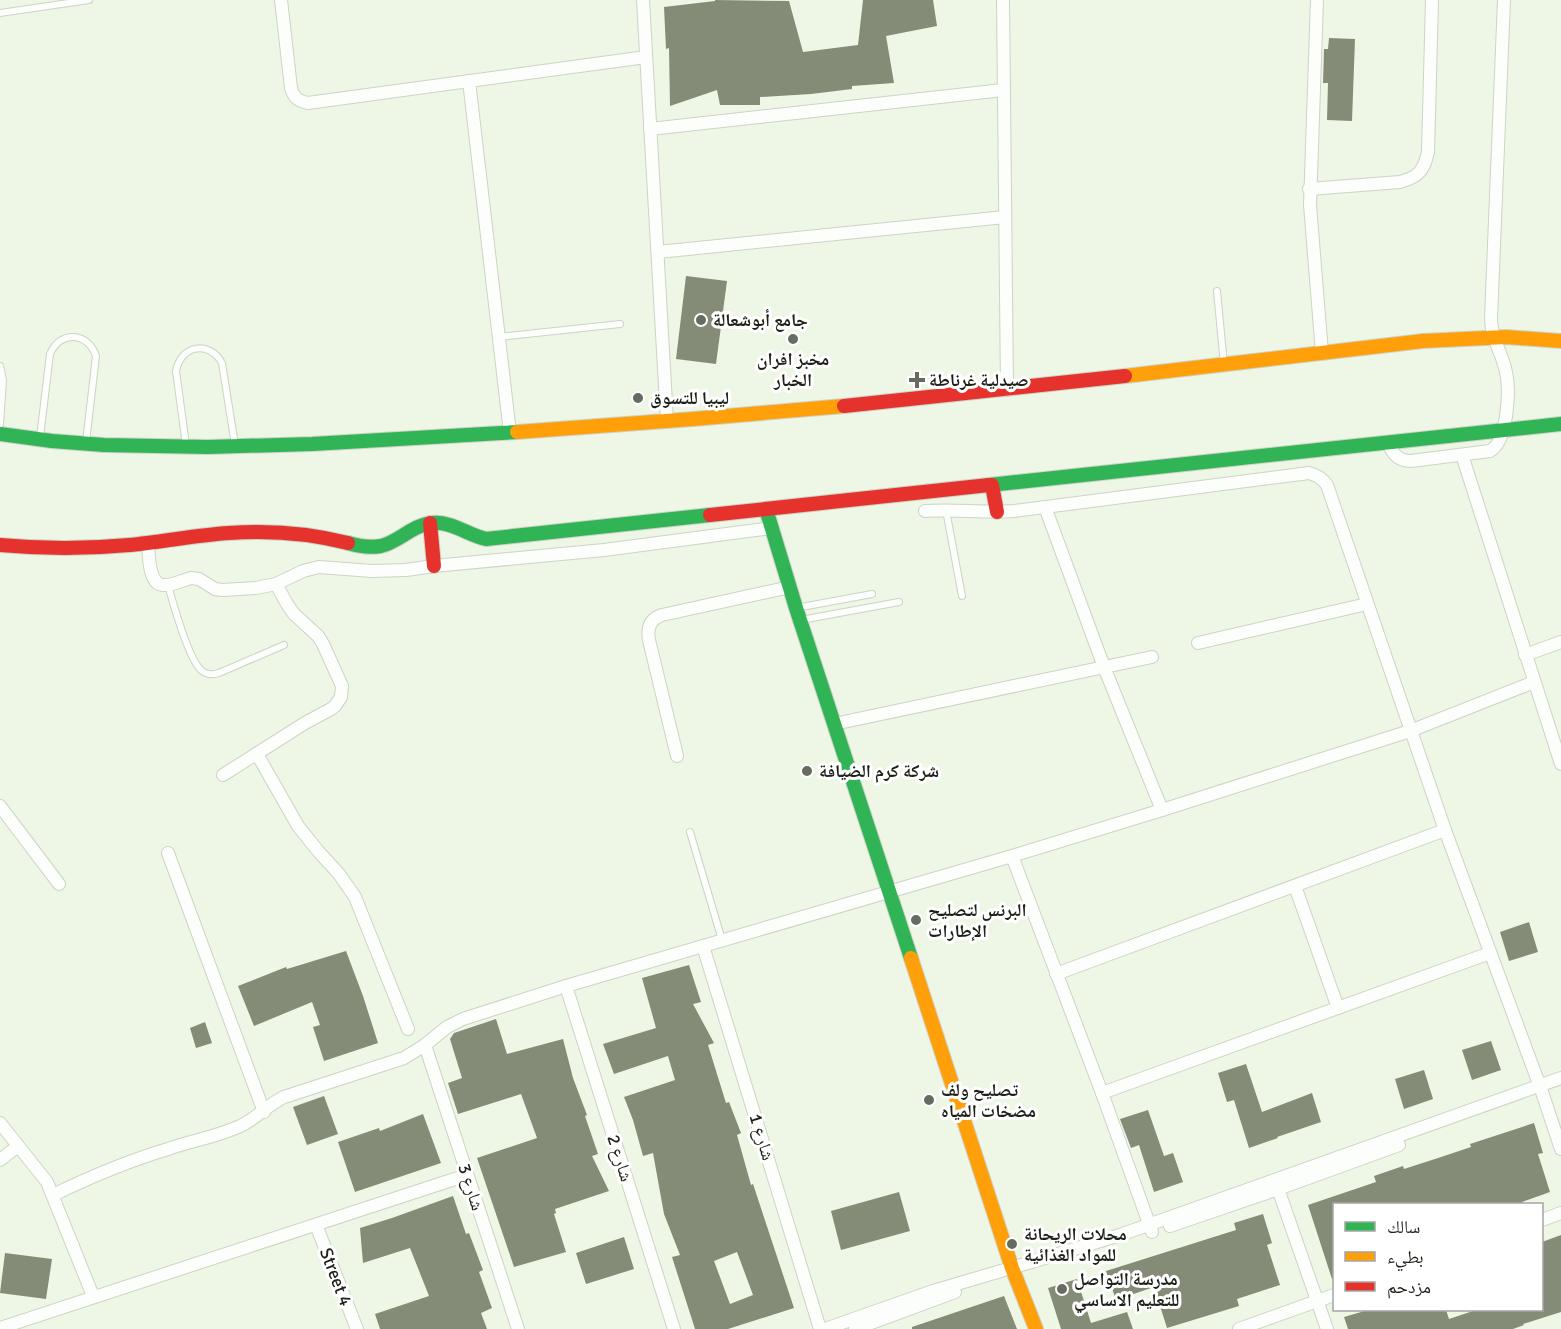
<svg xmlns="http://www.w3.org/2000/svg" width="1561" height="1329" font-family="Signika,'Noto Naskh Arabic',sans-serif">
<style>
.building{fill:#848c77;fill-rule:evenodd}
.lines{fill:none;stroke-linecap:round;stroke-linejoin:round}
.lane-casing{stroke:#cdd3c7;stroke-width:8}
.street-casing{stroke:#cdd3c7;stroke-width:14}
.fast-casing{stroke:#cdd3c7;stroke-width:16}
.slow-casing{stroke:#cdd3c7;stroke-width:16}
.jam-casing{stroke:#cdd3c7;stroke-width:16}
.lane{stroke:#fcfefb;stroke-width:6}
.street{stroke:#fcfefb;stroke-width:12}
.fast{stroke:#30b455;stroke-width:14}
.slow{stroke:#ff9f0a;stroke-width:14}
.jam{stroke:#e5322d;stroke-width:14}
.poi-dot{fill:#666c60;stroke:#fff;stroke-width:2}
.labels{text-anchor:middle;stroke-width:6;stroke-linejoin:round;paint-order:stroke}
.poi-label{font-size:18px;font-weight:bold;fill:#1d2118;stroke:#fff;text-anchor:start}
.street-label{font-size:18px;fill:#1d2118;stroke:#fff}
</style>
<rect width="100%" height="100%" fill="#eef6e6"/>
<g class="building">
<path d="M 715,0 L 789,1 L 803,52 L 858,45 L 863,0 L 933,0 L 937,26 L 886,36 L 894,83 L 852,86 L 852,89 L 811,94 L 760,97 L 760,105 L 720,105 L 717,90 L 670,106 L 669,48 L 666,49 L 664,7 L 715,1 Z"/>
<path d="M 1329,38 L 1355,39 L 1352,121 L 1327,120 L 1328,83 L 1323,83 L 1324,49 L 1328,49 Z"/>
<path d="M 686,276 L 727,281 L 716,364 L 676,359 Z"/>
<path d="M 1529,922 L 1538,952 L 1509,961 L 1500,932 Z"/>
<path d="M 346,951 L 363,996 L 378,1043 L 324,1061 L 313,1027 L 320,1025 L 312,1002 L 254,1026 L 238,986 L 286,967 L 287,969 Z"/>
<path d="M 689,965 L 701,1002 L 693,1004 L 714,1043 L 708,1045 L 726,1103 L 729,1102 L 741,1133 L 737,1135 L 751,1185 L 753,1184 L 794,1308 L 728,1329 L 695,1329 L 672,1257 L 680,1255 L 664,1214 L 653,1153 L 643,1156 L 633,1120 L 624,1097 L 675,1080 L 668,1056 L 614,1074 L 603,1044 L 656,1028 L 642,978 ZM 737,1252 L 753,1295 L 730,1304 L 714,1261 Z"/>
<path d="M 496,1019 L 507,1054 L 563,1039 L 573,1078 L 587,1115 L 585,1116 L 598,1154 L 592,1156 L 609,1191 L 555,1209 L 556,1213 L 554,1214 L 566,1252 L 514,1267 L 477,1158 L 537,1138 L 521,1094 L 458,1114 L 448,1083 L 462,1078 L 450,1039 L 454,1033 Z"/>
<path d="M 205,1022 L 212,1043 L 196,1048 L 190,1028 Z"/>
<path d="M 1491,1041 L 1501,1070 L 1472,1080 L 1462,1050 Z"/>
<path d="M 1246,1064 L 1262,1112 L 1312,1093 L 1321,1122 L 1277,1137 L 1278,1138 L 1249,1148 L 1234,1100 L 1227,1102 L 1218,1073 Z"/>
<path d="M 1424,1070 L 1433,1099 L 1404,1109 L 1395,1079 Z"/>
<path d="M 324,1096 L 338,1134 L 307,1145 L 293,1107 Z"/>
<path d="M 1148,1110 L 1164,1156 L 1173,1153 L 1183,1182 L 1154,1192 L 1139,1145 L 1131,1148 L 1120,1119 Z"/>
<path d="M 423,1114 L 441,1163 L 355,1192 L 338,1142 L 379,1128 L 380,1131 Z"/>
<path d="M 1534,1123 L 1543,1153 L 1538,1154 L 1550,1192 L 1522,1202 L 1523,1204 L 1335,1204 L 1335,1279 L 1332,1279 L 1308,1205 L 1376,1182 L 1374,1176 L 1403,1166 L 1404,1169 L 1438,1158 L 1471,1147 L 1470,1144 Z"/>
<path d="M 899,1192 L 910,1231 L 841,1250 L 831,1211 Z"/>
<path d="M 453,1196 L 466,1234 L 469,1233 L 483,1270 L 479,1272 L 492,1308 L 481,1313 L 487,1329 L 380,1329 L 375,1314 L 429,1296 L 410,1248 L 363,1263 L 360,1228 L 392,1218 Z"/>
<path d="M 1263,1214 L 1272,1243 L 1267,1245 L 1280,1285 L 1237,1299 L 1239,1306 L 1167,1328 L 1154,1287 L 1116,1300 L 1106,1271 L 1236,1230 L 1234,1223 Z"/>
<path d="M 1561,1235 L 1561,1312 L 1523,1324 L 1524,1325 L 1513,1329 L 1348,1329 L 1344,1317 L 1368,1310 L 1446,1310 L 1449,1319 L 1476,1310 L 1542,1310 L 1542,1242 Z"/>
<path d="M 624,1237 L 634,1269 L 586,1284 L 576,1253 Z"/>
<path d="M 5,1253 L 52,1259 L 46,1299 L 0,1293 Z"/>
<path d="M 1077,1279 L 1091,1323 L 1127,1312 L 1133,1329 L 1061,1329 L 1048,1288 Z"/>
<path d="M 1004,1296 L 1017,1329 L 912,1329 L 912,1327 Z"/>
</g>
<g class="lines">
<g class="lane-casing">
<g id="lane">
<path d="M 0,13 L 89,0"/>
<path d="M 1217,291 L 1224,365"/>
<path d="M 498,337 L 620,324"/>
<path d="M 0,366 L 3,380 L 0,424"/>
<path d="M 40,437 L 50,354 C 60,330 88,332 96,356 L 86,442"/>
<path d="M 186,445 L 176,371 C 181,345 209,340 222,363 L 235,445"/>
<path d="M 946,510 L 962,596"/>
<path d="M 168,585 C 173,603 188,658 201,670 C 206,675 212,675 219,673 L 284,645"/>
<path d="M 796,608 L 872,594"/>
<path d="M 801,620 L 899,602"/>
<path d="M 690,832 L 722,940"/>
</g>
</g>
<g class="street-casing">
<g id="street">
<path d="M 281,0 L 291,88 C 294,98 298,101 308,103 L 646,57"/>
<path d="M 643,0 L 667,421"/>
<path d="M 1003,0 L 1007,390"/>
<path d="M 1317,0 L 1310,205 L 1322,353"/>
<path d="M 469,81 L 510,433"/>
<path d="M 650,129 L 1003,90"/>
<path d="M 1309,189 L 1400,182 C 1418,177 1424,171 1428,152 L 1432,0"/>
<path d="M 658,252 L 1005,217"/>
<path d="M 1387,442 C 1393,453 1397,461 1411,461 L 1490,451 C 1508,441 1510,390 1506,372 C 1502,352 1491,339 1491,318 L 1504,0"/>
<path d="M 1462,455 L 1561,764"/>
<path d="M 1045,507 L 1104,667 L 1162,810"/>
<path d="M 925,511 C 955,509 984,513 1014,511 L 1309,473 C 1317,475 1322,478 1327,485 L 1445,830 L 1542,1092 L 1561,1149"/>
<path d="M 148,543 C 149,554 148,584 163,585 C 172,586 183,580 191,578 L 199,579 L 215,589 L 222,590 L 256,588 L 276,584 L 303,571 L 319,567 L 372,571 L 406,570 L 434,566 L 604,550 L 772,528"/>
<path d="M 1198,643 L 1367,604"/>
<path d="M 1525,655 L 1561,642"/>
<path d="M 834,724 L 1152,657"/>
<path d="M 257,754 L 298,826 L 318,851 L 339,874 L 355,897 L 408,1029"/>
<path d="M 677,756 L 649,640 C 647,628 650,619 662,615 L 790,587"/>
<path d="M 223,775 L 305,723 L 331,709 L 335,706 L 341,697 L 342,686 L 323,644 L 318,636 L 294,614 L 287,604 L 276,584"/>
<path d="M 0,806 L 59,884"/>
<path d="M 168,853 L 264,1112"/>
<path d="M 1012,856 L 1102,1093 L 1152,1232"/>
<path d="M 1295,886 L 1338,1008"/>
<path d="M 703,946 L 820,1329"/>
<path d="M 1056,974 L 1445,830"/>
<path d="M 566,986 L 674,1329"/>
<path d="M 425,1045 L 518,1329"/>
<path d="M 1102,1093 L 1490,953"/>
<path d="M 0,1123 L 47,1182 L 93,1296"/>
<path d="M 0,1160 L 18,1146"/>
<path d="M 1276,1183 L 1327,1329"/>
<path d="M 53,1195 C 90,1177 128,1161 168,1149 C 191,1141 215,1137 238,1127 C 255,1120 267,1105 284,1097 L 404,1058 L 425,1045 L 447,1027 L 463,1019 L 566,986 L 1012,856 L 1162,810 L 1410,731 L 1534,682"/>
<path d="M 1542,1220 L 1561,1213"/>
<path d="M 316,1225 L 357,1329"/>
<path d="M 1170,1226 L 1278,1189 L 1399,1145"/>
<path d="M 0,1328 L 467,1175"/>
<path d="M 825,1329 L 933,1291 L 1045,1258 L 1120,1235 L 1561,1078"/>
<path d="M 855,1329 L 955,1292"/>
<path d="M 1239,1329 L 1334,1295"/>
</g>
</g>
<g class="fast-casing">
<g id="fast">
<path d="M 0,434 L 52,441 L 104,445 L 208,447 L 312,444 L 517,432"/>
<path d="M 989,485 L 1561,424"/>
<path d="M 766,509 L 796,608 L 911,958"/>
<path d="M 348,543 C 358,546 370,548 381,546 C 399,542 412,525 432,523 C 451,521 468,535 486,539 L 710,515"/>
</g>
</g>
<g class="slow-casing">
<g id="slow">
<path d="M 1125,376 L 1423,341 L 1506,337 L 1561,341"/>
<path d="M 517,432 L 693,419 L 844,406"/>
<path d="M 911,958 L 1012,1268 L 1036,1329"/>
</g>
</g>
<g class="jam-casing">
<g id="jam">
<path d="M 844,406 L 1125,376"/>
<path d="M 992,485 L 997,512"/>
<path d="M 710,515 L 989,485"/>
<path d="M 430,523 L 434,566"/>
<path d="M 0,545 C 43,549 86,549 129,545 C 162,542 196,535 229,533 C 269,530 309,533 348,543"/>
</g>
</g>
<use href="#lane" class="lane"/>
<use href="#street" class="street"/>
<use href="#fast" class="fast"/>
<use href="#slow" class="slow"/>
<use href="#jam" class="jam"/>
</g>
<g class="poi-dot">
<circle cx="701" cy="320" r="6"/>
<circle cx="793" cy="339" r="6"/>
<path d="M914 371h6v6h6v6h-6v6h-6v-6h-6v-6h6z"/>
<circle cx="638" cy="398" r="6"/>
<circle cx="807" cy="771" r="6"/>
<circle cx="916" cy="920" r="6"/>
<circle cx="929" cy="1100" r="6"/>
<circle cx="1012" cy="1244" r="6"/>
<circle cx="1062" cy="1289" r="6"/>
</g>
<g class="labels">
<g class="poi-label">
<text x="713" y="326">جامع أبوشعالة</text>
<text x="793" y="365" text-anchor="middle">مخبز افران<tspan x="793" dy="21">الخبار</tspan></text>
<text x="929" y="386">صيدلية غرناطة</text>
<text x="650" y="404">ليبيا للتسوق</text>
<text x="819" y="777">شركة كرم الضيافة</text>
<text x="928" y="916">البرنس لتصليح<tspan x="928" dy="21">الإطارات</tspan></text>
<text x="941" y="1096">تصليح ولف<tspan x="941" dy="21">مضخات المياه</tspan></text>
<text x="1024" y="1240">محلات الريحانة<tspan x="1024" dy="21">للمواد الغذائية</tspan></text>
<text x="1074" y="1285">مدرسة التواصل<tspan x="1074" dy="21">للتعليم الاساسي</tspan></text>
</g>
<g class="street-label">
<text transform="translate(762 1137) rotate(73)" y="6">شارع 1</text>
<text transform="translate(620 1158) rotate(72)" y="6">شارع 2</text>
<text transform="translate(471 1187) rotate(72)" y="6">شارع 3</text>
<text transform="translate(336 1277) rotate(69)" y="6">Street 4</text>
</g>
</g>
<rect x="1333" y="1203" width="210" height="108" fill="#ffffff" stroke="#a5a6a3" stroke-width="1.5"/>
<rect x="1345" y="1222" width="30" height="9" fill="#30b455" stroke="#a5a6a3" stroke-width="1.5"/>
<text x="1387" y="1233" font-size="18" fill="#1d2118">سالك</text>
<rect x="1345" y="1252" width="30" height="9" fill="#ff9f0a" stroke="#a5a6a3" stroke-width="1.5"/>
<text x="1387" y="1263" font-size="18" fill="#1d2118">بطيء</text>
<rect x="1345" y="1282" width="30" height="9" fill="#e5322d" stroke="#a5a6a3" stroke-width="1.5"/>
<text x="1387" y="1293" font-size="18" fill="#1d2118">مزدحم</text>
</svg>
